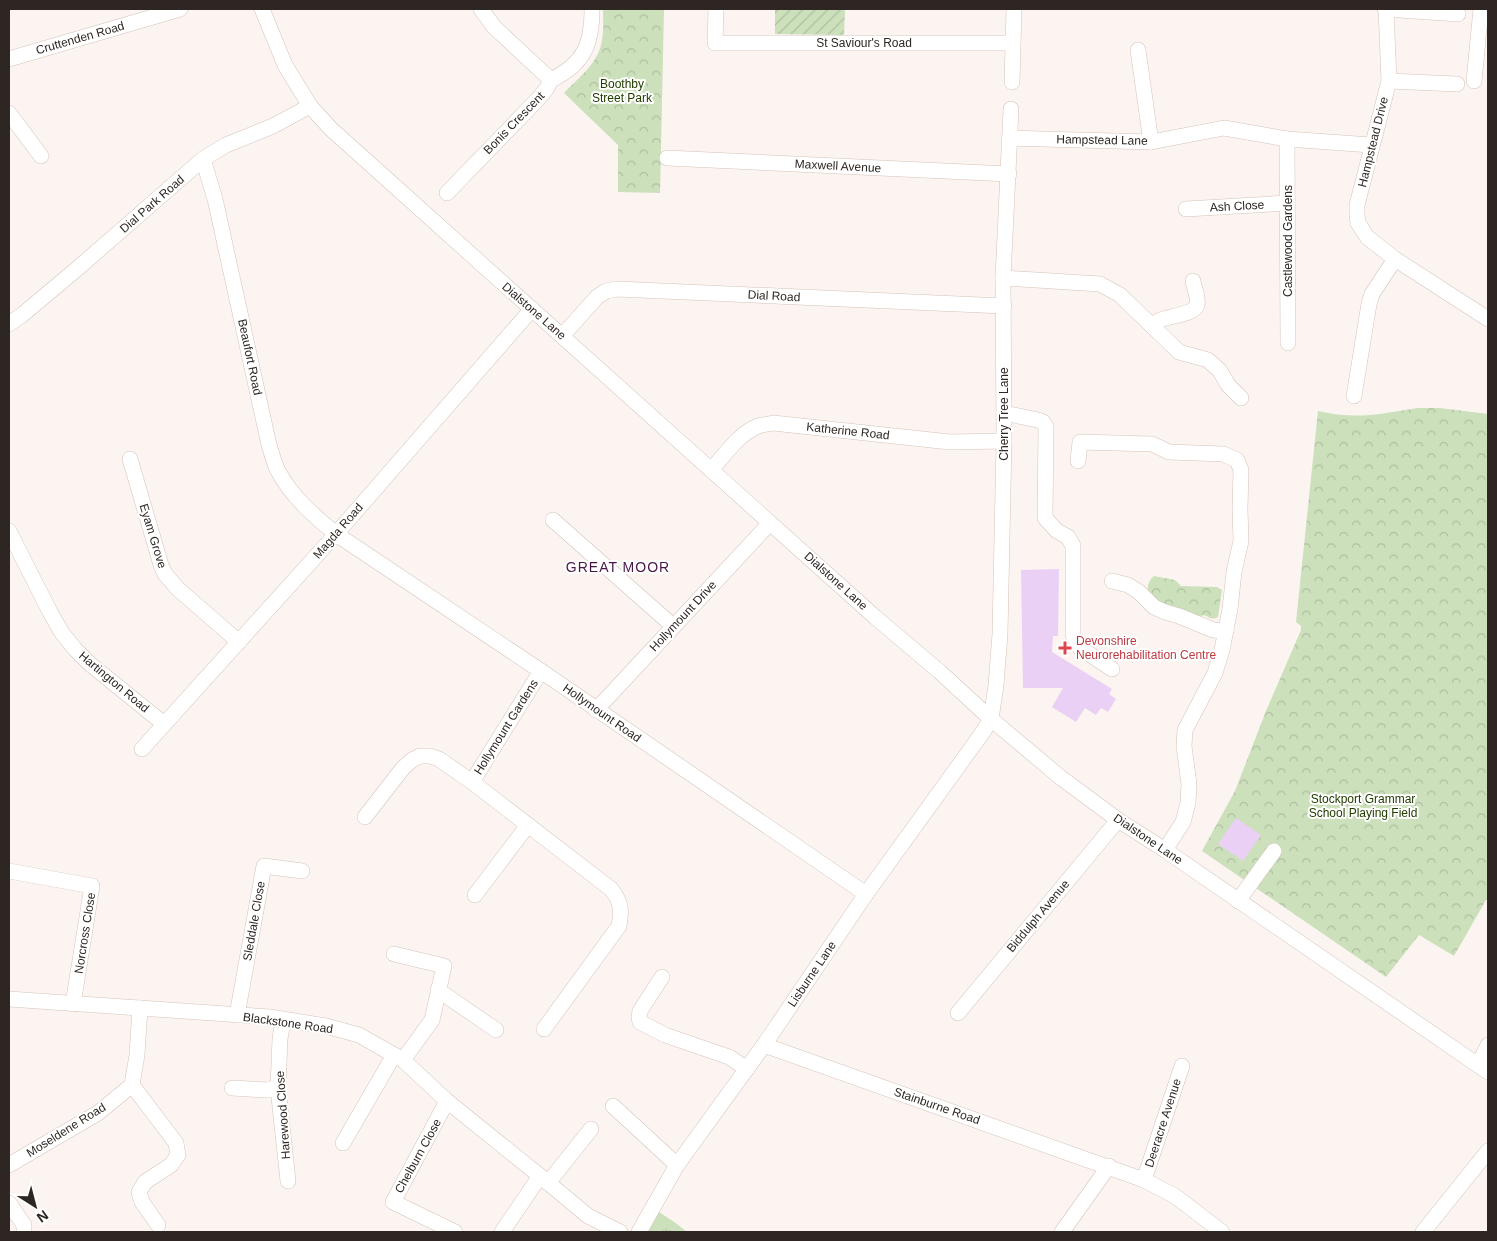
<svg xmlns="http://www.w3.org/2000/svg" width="1497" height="1241" font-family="Arial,sans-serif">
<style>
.grass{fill:url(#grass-tufts)}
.park{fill:url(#park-crowns)}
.garden{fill:url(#garden-furrows)}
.building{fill:#ebd0f6}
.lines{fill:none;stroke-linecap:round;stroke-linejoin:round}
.minor-casing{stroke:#d5c3b9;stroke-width:16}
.minor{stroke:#fff;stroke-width:15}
.health-dot{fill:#e0444e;stroke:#fff;stroke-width:2}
.labels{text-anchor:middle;stroke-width:4;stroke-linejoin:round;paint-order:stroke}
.street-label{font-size:12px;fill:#2d2622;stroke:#fff}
.park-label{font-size:12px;fill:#223d00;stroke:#fff}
.health-label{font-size:12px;fill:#be3a42;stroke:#fff;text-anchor:start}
.neighbourhood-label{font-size:14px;letter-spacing:1px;fill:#471748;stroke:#fff}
</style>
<defs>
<pattern id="grass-tufts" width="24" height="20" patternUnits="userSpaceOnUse" patternTransform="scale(1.25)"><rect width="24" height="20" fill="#cbe0bb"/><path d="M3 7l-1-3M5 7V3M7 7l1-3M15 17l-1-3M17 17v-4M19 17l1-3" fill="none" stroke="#afc0a0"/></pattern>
<pattern id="park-crowns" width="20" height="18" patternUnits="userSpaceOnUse" patternTransform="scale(1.25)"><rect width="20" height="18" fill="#cbe0bb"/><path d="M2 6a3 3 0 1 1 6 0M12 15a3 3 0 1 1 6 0" fill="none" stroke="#afc0a0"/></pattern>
<pattern id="garden-furrows" width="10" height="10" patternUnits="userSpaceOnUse" patternTransform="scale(1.25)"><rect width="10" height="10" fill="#cbe0bb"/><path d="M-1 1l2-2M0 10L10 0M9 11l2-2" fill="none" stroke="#afc0a0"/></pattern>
</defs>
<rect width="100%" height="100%" fill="#fcf4f0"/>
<path class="grass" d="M 653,1208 L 677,1224 L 687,1232 L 639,1232 Z"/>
<g class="park">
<path d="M 603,9 L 664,9 L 660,193 L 618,192 L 618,145 L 564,93 C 579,77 599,63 602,40 C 604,30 603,19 603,9 Z"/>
<path d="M 1417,408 L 1440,408 L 1488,414 L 1488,900 L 1486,900 L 1454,956 L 1419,935 L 1386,977 L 1202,851 L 1235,791 L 1266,711 L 1301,630 L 1301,626 L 1296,622 L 1318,411 C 1355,420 1381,414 1417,408 Z"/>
<path d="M 1154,576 L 1175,580 L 1181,586 L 1217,587 L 1222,590 L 1218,617 C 1212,620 1210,618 1204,615 L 1197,617 C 1189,611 1179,613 1170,609 C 1167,607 1152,597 1150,594 C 1145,589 1149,580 1154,576 Z"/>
</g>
<path class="garden" d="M 775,9 L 845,9 L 844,35 L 775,34 Z"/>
<g class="building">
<path d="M 1059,569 L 1058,636 L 1053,636 L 1052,652 L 1112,689 L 1109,694 L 1116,699 L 1108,712 L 1101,708 L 1096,715 L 1085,708 L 1076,722 L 1052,707 L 1063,688 L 1023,688 L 1021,570 Z"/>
<path d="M 1236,818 L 1261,835 L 1243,861 L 1218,844 Z"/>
</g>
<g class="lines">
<g class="minor-casing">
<g id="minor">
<path d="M 262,9 L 285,65 L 310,106 L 331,129 L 875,617 L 940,672 L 991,719 L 1060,777 L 1118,820 L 1165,850 L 1488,1072"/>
<path d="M 716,9 L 715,43 L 1013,43"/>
<path d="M 1385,9 L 1458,14"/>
<path d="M 1386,9 L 1389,81 L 1357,205 L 1357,215 L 1358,223 L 1367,237 L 1395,259 L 1488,319"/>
<path d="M 1138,50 L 1151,142"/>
<path d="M 9,59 L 180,9"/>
<path d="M 551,80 C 584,64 592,44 592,9"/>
<path d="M 1389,81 L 1457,84"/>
<path d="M 1474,81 L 1481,9"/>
<path d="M 1012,82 L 1014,9"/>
<path d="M 9,113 L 41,156"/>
<path d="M 1011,138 L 1151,142 L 1224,128 L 1287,139 L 1371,145"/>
<path d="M 1287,139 L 1288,343"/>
<path d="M 667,158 L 1009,174"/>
<path d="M 203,159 L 215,199 L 269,445 C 272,454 274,463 278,471 C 292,497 314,516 336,534 L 541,671 L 866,894"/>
<path d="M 447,193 L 539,98 L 547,88 L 551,80 L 494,27 L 481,9"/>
<path d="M 1186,209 L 1287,203"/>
<path d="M 1003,278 L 1100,284 L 1120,295 L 1179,352 L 1208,360 L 1220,371 L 1228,385 L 1241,398"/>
<path d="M 9,324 L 22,315 L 78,268 L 203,159 L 226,145 L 273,126 L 310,106"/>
<path d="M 1152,326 C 1154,325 1156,322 1158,321 C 1166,316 1194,315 1197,305 C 1199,298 1194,288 1193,281"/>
<path d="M 563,335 L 597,297 L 606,291 L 617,289 L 1004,306"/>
<path d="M 1354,396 L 1369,304 L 1372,294 L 1395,259"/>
<path d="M 1004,413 L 1038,420 L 1043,422 L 1046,427 L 1045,518 L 1057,531 L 1068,537 L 1073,546 L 1073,635 L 1079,647 L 1112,669"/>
<path d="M 130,459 L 161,565 L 165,574 L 178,589 L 239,642"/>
<path d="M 1078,461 L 1080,442 L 1152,444 L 1169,452 L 1223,454 L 1237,460 L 1241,470 L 1240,509 L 1241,541 L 1234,572 L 1230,609 L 1222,650 L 1215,673 L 1185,730 L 1184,746 L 1189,784 L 1188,803 L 1183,822 L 1165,850"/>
<path d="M 711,470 C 725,455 738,434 758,426 C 762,425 768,424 773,423 L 950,442 L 1004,441"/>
<path d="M 553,520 L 673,626"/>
<path d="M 9,531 L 50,612 L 62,633 L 75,649 L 90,664 L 164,724"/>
<path d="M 1112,581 L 1128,585 L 1139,592 L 1154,607 L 1165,612 L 1179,616 L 1213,630 L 1226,631"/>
<path d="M 596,710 L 770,523"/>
<path d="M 142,749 L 336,534 L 532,309"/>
<path d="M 472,782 L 541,671"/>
<path d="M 365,817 L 403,768 L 412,760 L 420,756 L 430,756 L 439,759 L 472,782 L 611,889 C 621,901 622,910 619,926 L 544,1029"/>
<path d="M 9,871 L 92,886 L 73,1004"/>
<path d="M 475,895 L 528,825"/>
<path d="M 1238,901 L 1274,851"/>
<path d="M 394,954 L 444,966 L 432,1020 L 403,1060"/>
<path d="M 662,977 L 640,1011 L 639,1017 L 640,1022 L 665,1035 L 729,1057 L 747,1069"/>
<path d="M 438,990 L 496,1030"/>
<path d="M 9,999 L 270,1017 L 326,1026 L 359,1035 L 403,1060 L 447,1101 L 540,1176 L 588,1216 L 620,1232"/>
<path d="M 958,1013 L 1118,820"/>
<path d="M 237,1015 L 264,866 L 302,871"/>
<path d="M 283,1020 L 280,1039 L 278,1088 L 288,1181"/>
<path d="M 764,1045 L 1144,1180 L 1175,1196 L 1222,1232"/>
<path d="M 1478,1065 L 1488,1045"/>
<path d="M 132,1085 L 176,1143 L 178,1155 L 171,1165 L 145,1182 L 139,1192 L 142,1202 L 158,1225"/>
<path d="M 232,1088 L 267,1090 L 278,1088"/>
<path d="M 447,1101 L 393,1202 L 455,1232"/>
<path d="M 613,1106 L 677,1165"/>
<path d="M 343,1143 L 394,1055"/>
<path d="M 9,1165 L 98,1113 L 132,1085 L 137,1055 L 140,1008"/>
<path d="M 1144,1180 L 1182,1066"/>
<path d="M 548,1183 L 591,1129"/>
<path d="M 9,1203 L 24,1225 L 24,1232"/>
<path d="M 502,1232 L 540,1176"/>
<path d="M 639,1232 L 677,1165 L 764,1045 L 866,894 L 983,732 L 991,719 L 996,685 L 1000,634 L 1004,441 L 1003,278 L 1011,109"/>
<path d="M 1062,1232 L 1109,1166"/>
<path d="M 1423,1232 L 1488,1151"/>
</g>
</g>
<use href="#minor" class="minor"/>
</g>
<path class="health-dot" d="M1062.5 640.5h5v5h5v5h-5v5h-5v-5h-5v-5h5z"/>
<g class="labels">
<g class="street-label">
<text transform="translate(80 38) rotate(-16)" y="4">Cruttenden Road</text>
<text x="864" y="47">St Saviour's Road</text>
<text transform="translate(514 123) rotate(-46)" y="4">Bonis Crescent</text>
<text transform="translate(1102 140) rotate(1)" y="4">Hampstead Lane</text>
<text transform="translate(1373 142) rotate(-76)" y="4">Hampstead Drive</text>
<text transform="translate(838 166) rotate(3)" y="4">Maxwell Avenue</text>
<text transform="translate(152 204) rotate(-41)" y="4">Dial Park Road</text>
<text transform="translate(1237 206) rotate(-3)" y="4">Ash Close</text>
<text transform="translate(1288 241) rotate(-90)" y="4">Castlewood Gardens</text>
<text transform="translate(774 296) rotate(3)" y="4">Dial Road</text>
<text transform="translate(534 311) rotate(41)" y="4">Dialstone Lane</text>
<text transform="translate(250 357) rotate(78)" y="4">Beaufort Road</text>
<text transform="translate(1004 414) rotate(-90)" y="4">Cherry Tree Lane</text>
<text transform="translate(848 431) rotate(6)" y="4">Katherine Road</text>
<text transform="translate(338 531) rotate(-49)" y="4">Magda Road</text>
<text transform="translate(153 536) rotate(73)" y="4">Eyam Grove</text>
<text transform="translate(836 581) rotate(42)" y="4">Dialstone Lane</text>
<text transform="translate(683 616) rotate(-47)" y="4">Hollymount Drive</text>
<text transform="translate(114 682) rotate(40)" y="4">Hartington Road</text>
<text transform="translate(602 713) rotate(35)" y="4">Hollymount Road</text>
<text transform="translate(506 727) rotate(-58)" y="4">Hollymount Gardens</text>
<text transform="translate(1148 839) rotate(34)" y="4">Dialstone Lane</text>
<text transform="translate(1038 916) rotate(-50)" y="4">Biddulph Avenue</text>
<text transform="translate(254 921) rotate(-80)" y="4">Sleddale Close</text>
<text transform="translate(85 933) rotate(-81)" y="4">Norcross Close</text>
<text transform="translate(812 974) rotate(-56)" y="4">Lisburne Lane</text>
<text transform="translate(288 1023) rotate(8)" y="4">Blackstone Road</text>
<text transform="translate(937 1106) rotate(19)" y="4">Stainburne Road</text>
<text transform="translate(283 1115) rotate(-94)" y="4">Harewood Close</text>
<text transform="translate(1163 1123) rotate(-72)" y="4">Deeracre Avenue</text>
<text transform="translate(66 1130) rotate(-32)" y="4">Moseldene Road</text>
<text transform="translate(418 1156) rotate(-61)" y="4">Chelburn Close</text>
</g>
<g class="park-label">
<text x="622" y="88">Boothby<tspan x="622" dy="14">Street Park</tspan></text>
<text x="1363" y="803">Stockport Grammar<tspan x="1363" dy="14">School Playing Field</tspan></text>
</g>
<g class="health-label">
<text x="1076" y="645">Devonshire<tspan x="1076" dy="14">Neurorehabilitation Centre</tspan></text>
</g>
<g class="neighbourhood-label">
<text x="618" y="572">GREAT MOOR</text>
</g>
</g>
<rect width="1497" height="1241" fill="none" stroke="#2d2622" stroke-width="20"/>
<g transform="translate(35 1206) rotate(144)" stroke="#ffffff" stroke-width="4" paint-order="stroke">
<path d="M0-4L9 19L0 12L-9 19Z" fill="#2d2622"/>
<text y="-8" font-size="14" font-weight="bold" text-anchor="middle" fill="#2d2622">N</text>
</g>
</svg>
